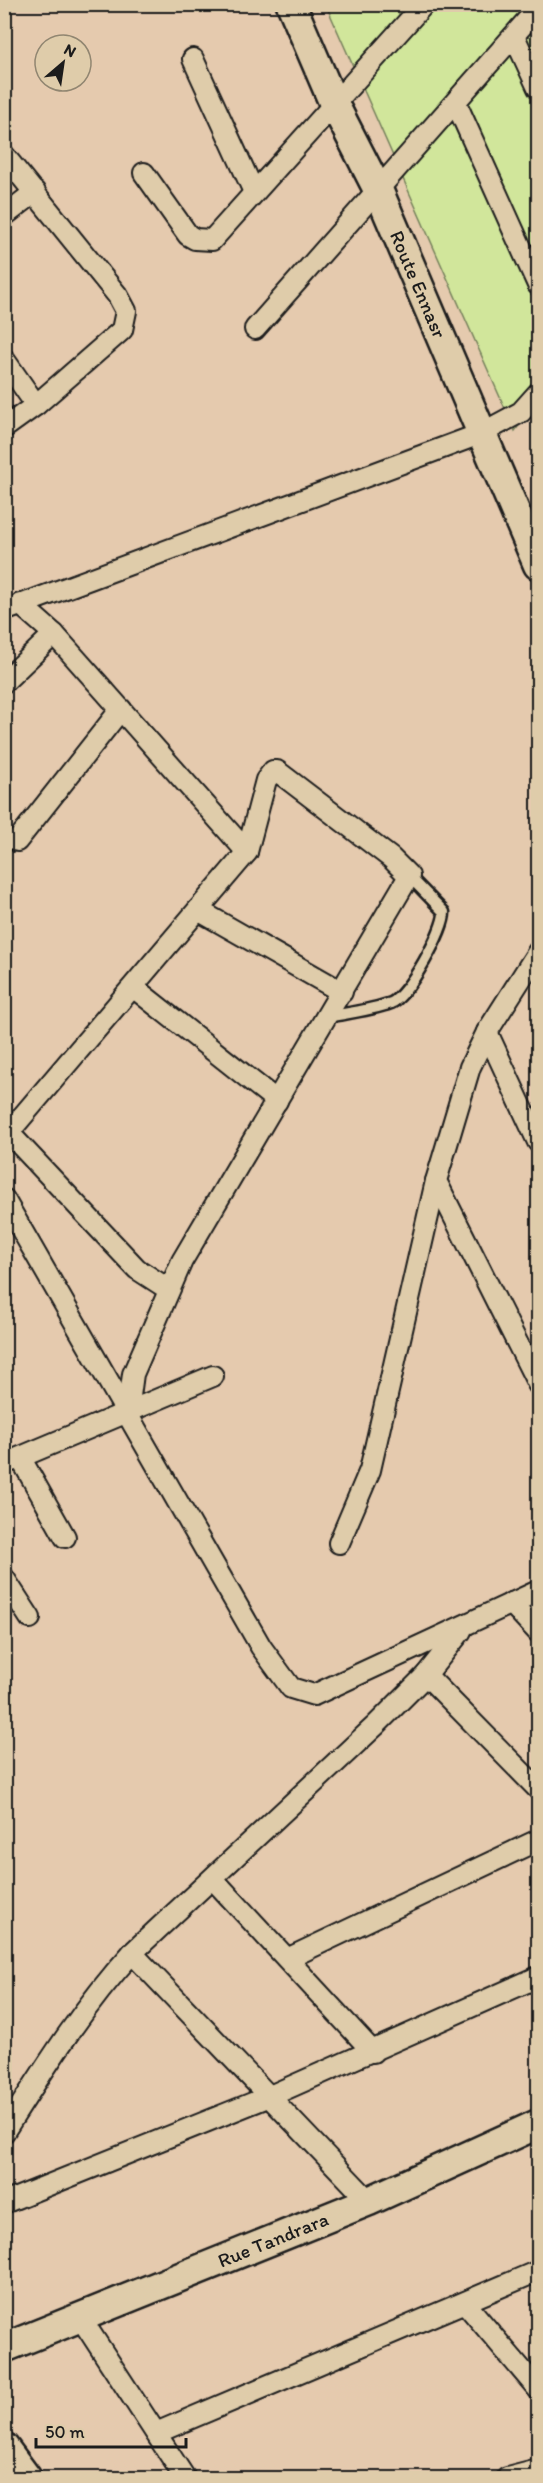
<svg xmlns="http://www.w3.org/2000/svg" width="543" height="2483" font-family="Itim,sans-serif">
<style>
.green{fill:#d1e69b;stroke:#76815c;stroke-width:1.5}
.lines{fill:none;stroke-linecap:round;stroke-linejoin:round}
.service-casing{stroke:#1c1c1c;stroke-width:15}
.minor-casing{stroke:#1c1c1c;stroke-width:24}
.secondary-casing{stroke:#1c1c1c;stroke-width:33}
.service{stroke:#dfccaa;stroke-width:10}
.minor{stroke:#dfccaa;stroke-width:20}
.secondary{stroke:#dfccaa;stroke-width:28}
.labels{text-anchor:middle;stroke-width:6;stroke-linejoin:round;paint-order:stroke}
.street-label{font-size:20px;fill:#1c1c1c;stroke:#dfccaa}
</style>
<rect width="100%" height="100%" fill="#e5caae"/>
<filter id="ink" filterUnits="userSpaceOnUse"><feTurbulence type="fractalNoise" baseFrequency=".0167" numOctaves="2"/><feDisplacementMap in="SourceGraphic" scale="12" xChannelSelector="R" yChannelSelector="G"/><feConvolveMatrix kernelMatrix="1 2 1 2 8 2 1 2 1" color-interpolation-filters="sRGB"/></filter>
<g filter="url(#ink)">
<path class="green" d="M 326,5 L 538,5 L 538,399 L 515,431 Z"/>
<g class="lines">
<g class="service-casing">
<path id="service" d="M 327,1017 C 348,1013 372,1010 391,1003 C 408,996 445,929 444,912 L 409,876"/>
</g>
<g class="minor-casing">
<g id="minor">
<path d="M 514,36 L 538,88"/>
<path d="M 193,59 L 254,192"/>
<path d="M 456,103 L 538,285"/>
<path d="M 4,155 L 118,296 L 126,311 L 122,330 L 36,405 L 4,428"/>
<path d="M 144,173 L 188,235 L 195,239 L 212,240 L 424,4"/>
<path d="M 4,216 L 35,192"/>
<path d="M 255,329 L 538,8"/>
<path d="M 4,359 L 36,405"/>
<path d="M 20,604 L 54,634 L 247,852"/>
<path d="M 4,611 L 480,434 L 521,412 L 538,393"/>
<path d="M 4,682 L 54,634"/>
<path d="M 17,841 L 121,709"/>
<path d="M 198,910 L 342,992"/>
<path d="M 538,952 L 487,1032 L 470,1067 L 436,1181 L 538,1384"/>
<path d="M 133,987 L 277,1101"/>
<path d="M 487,1032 L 538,1142"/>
<path d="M 9,1133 L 137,1269 L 168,1289"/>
<path d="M 4,1138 L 247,852 L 266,780 L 273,771 L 277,771 L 391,858 L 409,876 L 182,1261 L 133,1374 L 128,1411"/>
<path d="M 4,1199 L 261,1647 L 291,1688 L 314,1695 L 538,1591"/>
<path d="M 21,1459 L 65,1537"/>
<path d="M 4,1464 L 213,1376"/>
<path d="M 339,1543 L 370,1470 L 436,1181"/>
<path d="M 4,1578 L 30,1618"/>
<path d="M 511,1603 L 538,1632"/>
<path d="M 426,1675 L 538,1789"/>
<path d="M 213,1879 L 373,2052"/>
<path d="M 132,1953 L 369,2201"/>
<path d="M 289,1958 L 538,1840"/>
<path d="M 4,2132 C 44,2069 82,2008 132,1953 L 375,1726 L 426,1675 L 461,1631"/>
<path d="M 4,2203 L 270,2096 L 538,1977"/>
<path d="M 466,2304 L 538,2389"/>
<path d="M 80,2317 L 185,2478"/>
<path d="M 156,2433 L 538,2271"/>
<path d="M 507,2478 L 538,2470"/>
</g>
</g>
<g class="secondary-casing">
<g id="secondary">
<path id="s1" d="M 291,4 L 334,104 L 379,192 L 538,565"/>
<path id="s2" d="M 4,2348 L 369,2201 L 538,2124"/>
<path d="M 4,2447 L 27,2478"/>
</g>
</g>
<use href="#service" class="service"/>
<use href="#minor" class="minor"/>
<use href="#secondary" class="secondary"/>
</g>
</g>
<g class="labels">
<g class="street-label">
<text dy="7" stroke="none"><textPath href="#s1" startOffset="308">Route Ennasr</textPath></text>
<text dy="7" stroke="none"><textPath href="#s2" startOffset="290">Rue Tandrara</textPath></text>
</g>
</g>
<rect width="543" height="2483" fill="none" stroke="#dfccaa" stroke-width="24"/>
<rect x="12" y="12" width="519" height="2459" fill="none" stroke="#1c1c1c" stroke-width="2" filter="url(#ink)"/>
<g transform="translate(63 63) rotate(29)"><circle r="28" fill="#dfccaa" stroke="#918671" stroke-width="1.5"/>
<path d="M0-4.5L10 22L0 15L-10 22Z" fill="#1c1c1c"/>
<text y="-9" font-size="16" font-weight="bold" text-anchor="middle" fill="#1c1c1c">N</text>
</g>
<path d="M36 2438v9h150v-9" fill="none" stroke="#1c1c1c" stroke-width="3"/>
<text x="45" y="2438" font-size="18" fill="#1c1c1c" stroke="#dfccaa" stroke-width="4.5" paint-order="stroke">50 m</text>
</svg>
